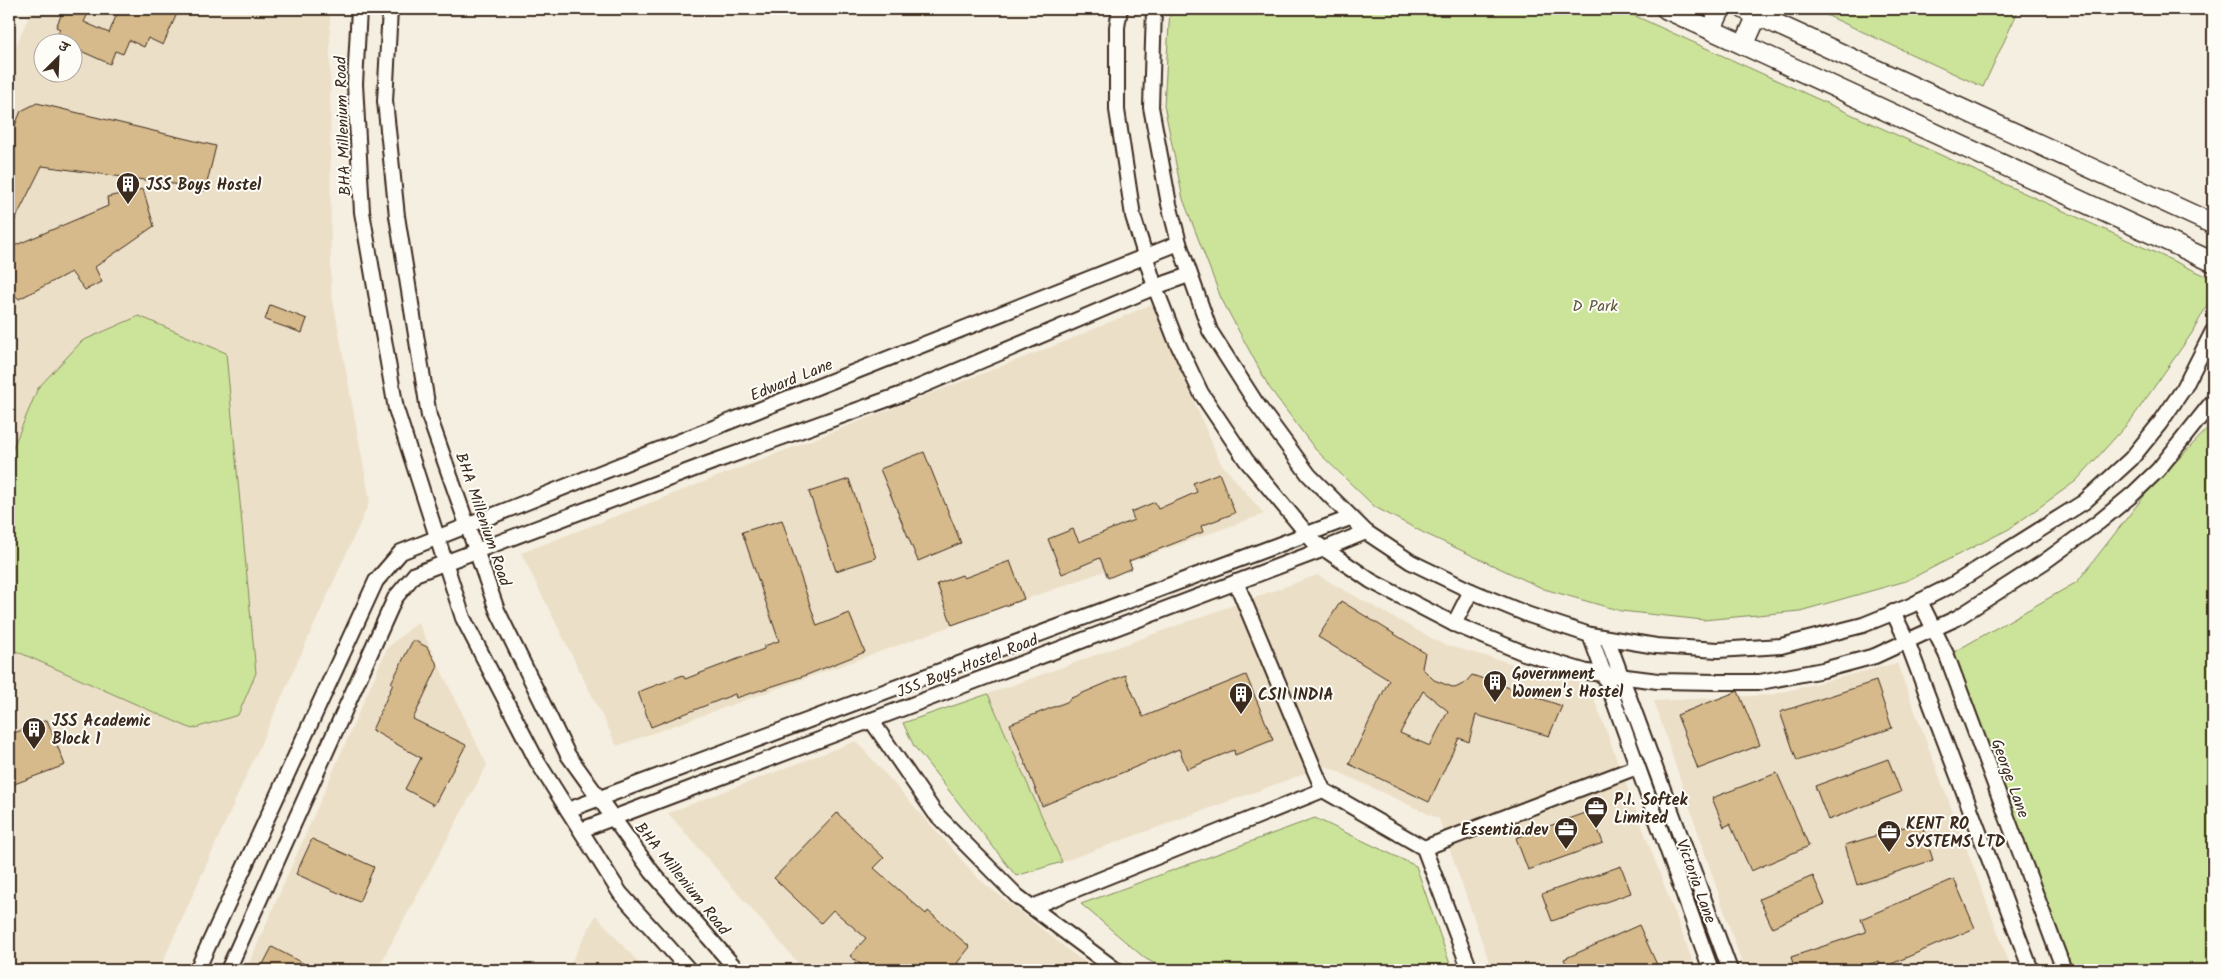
<svg xmlns="http://www.w3.org/2000/svg" width="2222" height="979" font-family="Kalam,'Playpen Sans Deva',sans-serif">
<style>
.built{fill:#ecdfc7;fill-rule:evenodd}
.green{fill:#cbe49a;stroke:#83875c}
.building{fill:#d6ba8b;stroke:#3b2a1e;fill-rule:evenodd}
.lines{fill:none;stroke-linecap:round;stroke-linejoin:round}
.street-casing{stroke:#3b2a1e;stroke-width:18}
.secondary-casing{stroke:#3b2a1e;stroke-width:22}
.street{stroke:#fdfcf7;stroke-width:14}
.secondary{stroke:#fdfcf7;stroke-width:19}
.labels{text-anchor:middle;stroke-width:4;stroke-linejoin:round;paint-order:stroke}
.street-label{font-size:16px;fill:#3b2a1e;stroke:#fdfcf7}
.poi-label{font-size:16px;font-weight:bold;fill:#3b2a1e;stroke:#fdfcf7;text-anchor:start}
.park-label{font-size:16px;fill:#5f583d;stroke:#fdfcf7}
</style>
<rect width="100%" height="100%" fill="#f5efe1"/>
<filter id="ink" filterUnits="userSpaceOnUse"><feTurbulence type="fractalNoise" baseFrequency=".02" numOctaves="2"/><feDisplacementMap in="SourceGraphic" scale="10" xChannelSelector="R" yChannelSelector="G"/><feConvolveMatrix kernelMatrix="1 2 1 2 8 2 1 2 1" color-interpolation-filters="sRGB"/></filter>
<g filter="url(#ink)">
<g class="built">
<path d="M 32,9 L 330,9 L 331,289 L 370,501 L 159,970 L 9,970 L 9,61 ZM 42,42 L 72,42 L 72,72 L 42,72 Z"/>
<path d="M 1152,304 L 1220,462 L 1264,514 L 617,746 L 521,553 L 1066,341 Z"/>
<path d="M 1317,575 L 1442,644 L 1589,685 L 1696,970 L 1492,970 L 1439,819 L 1326,766 L 1062,862 L 988,694 Z"/>
<path d="M 418,622 L 487,765 L 377,970 L 246,970 L 387,648 Z"/>
<path d="M 1897,663 L 2012,970 L 1744,970 L 1654,701 L 1770,695 Z"/>
<path d="M 856,741 L 979,879 L 1076,956 L 1100,970 L 804,970 L 668,813 Z"/>
<path d="M 596,915 L 645,970 L 567,970 Z"/>
</g>
<g class="green">
<path d="M 1170,9 L 1620,9 L 2213,279 L 2213,294 L 2192,333 L 2131,420 L 2076,481 L 2009,529 L 1906,581 L 1800,611 L 1703,620 L 1621,611 L 1544,589 L 1424,533 L 1375,507 L 1315,449 L 1269,387 L 1221,298 L 1183,199 L 1164,105 Z"/>
<path d="M 1813,9 L 2019,9 L 1983,87 Z"/>
<path d="M 139,316 L 226,353 L 256,673 L 238,715 L 192,729 L 9,648 L 9,457 L 38,388 L 82,341 Z"/>
<path d="M 2213,423 L 2213,970 L 2064,970 L 1947,656 L 2077,582 L 2148,491 Z"/>
<path d="M 988,694 L 1062,862 L 1016,876 L 914,746 L 903,723 Z"/>
<path d="M 1315,818 L 1416,866 L 1452,970 L 1167,970 L 1146,959 L 1081,904 Z"/>
</g>
<g class="building">
<path d="M 64,9 L 90,9 L 84,22 L 109,33 L 119,9 L 179,9 L 163,45 L 148,38 L 144,47 L 129,40 L 123,54 L 115,51 L 110,64 L 72,47 L 72,42 L 62,42 L 55,39 L 60,29 L 56,27 Z"/>
<path d="M 37,103 L 216,146 L 205,191 L 188,188 L 188,186 L 42,166 L 9,232 L 9,140 L 21,111 Z"/>
<path d="M 143,189 L 154,226 L 95,267 L 102,282 L 85,290 L 71,272 L 19,299 L 9,290 L 9,248 L 108,206 L 107,197 Z"/>
<path d="M 270,305 L 307,319 L 302,333 L 265,320 Z"/>
<path d="M 924,452 L 961,543 L 918,561 L 880,469 Z"/>
<path d="M 1219,473 L 1235,513 L 1201,526 L 1203,532 L 1129,561 L 1132,568 L 1108,578 L 1100,558 L 1062,574 L 1048,539 L 1073,529 L 1079,542 L 1134,520 L 1131,512 L 1155,502 L 1158,509 L 1197,492 L 1193,483 Z"/>
<path d="M 849,479 L 876,558 L 836,571 L 809,492 Z"/>
<path d="M 782,520 L 817,626 L 849,613 L 865,652 L 804,676 L 736,698 L 735,694 L 651,727 L 638,692 L 683,675 L 685,679 L 764,649 L 764,646 L 779,641 L 742,532 Z"/>
<path d="M 1010,561 L 1024,599 L 952,625 L 937,584 L 962,575 L 964,578 Z"/>
<path d="M 1341,601 L 1425,653 L 1422,668 L 1434,680 L 1455,688 L 1465,683 L 1472,675 L 1562,706 L 1549,736 L 1476,715 L 1469,742 L 1459,738 L 1429,802 L 1349,764 L 1389,680 L 1318,637 ZM 1423,691 L 1448,711 L 1430,746 L 1400,733 Z"/>
<path d="M 413,640 L 427,647 L 438,666 L 413,719 L 466,745 L 434,805 L 405,789 L 421,758 L 372,730 L 393,684 L 391,683 Z"/>
<path d="M 1125,675 L 1143,717 L 1246,675 L 1273,740 L 1235,755 L 1234,750 L 1187,769 L 1179,749 L 1042,806 L 1010,724 L 1069,701 L 1069,699 Z"/>
<path d="M 1876,681 L 1892,728 L 1797,761 L 1780,712 Z"/>
<path d="M 1738,691 L 1760,745 L 1698,769 L 1677,715 Z"/>
<path d="M 47,720 L 65,765 L 9,786 L 9,735 Z"/>
<path d="M 1888,759 L 1901,792 L 1828,820 L 1815,786 Z"/>
<path d="M 1777,773 L 1809,846 L 1751,871 L 1730,824 L 1724,827 L 1712,798 Z"/>
<path d="M 1591,811 L 1603,843 L 1528,870 L 1516,838 Z"/>
<path d="M 837,813 L 884,858 L 874,868 L 926,914 L 928,911 L 970,947 L 957,963 L 965,970 L 868,970 L 850,956 L 866,938 L 833,910 L 821,923 L 774,878 Z"/>
<path d="M 1921,822 L 1933,860 L 1857,885 L 1845,845 Z"/>
<path d="M 312,839 L 374,867 L 359,902 L 296,874 Z"/>
<path d="M 1621,866 L 1631,893 L 1552,921 L 1542,894 Z"/>
<path d="M 1813,876 L 1825,904 L 1772,927 L 1759,899 Z"/>
<path d="M 1954,879 L 1975,928 L 1882,968 L 1879,961 L 1852,970 L 1795,970 L 1791,957 L 1866,932 L 1861,919 Z"/>
<path d="M 1639,925 L 1658,967 L 1651,970 L 1569,970 L 1564,959 Z"/>
<path d="M 272,947 L 316,970 L 260,970 Z"/>
</g>
<g class="lines">
<g class="street-casing">
<g id="street">
<path d="M 359,9 L 355,84 L 362,212 L 396,409 L 463,618 L 537,761 L 620,893 L 689,970"/>
<path d="M 390,9 L 385,101 L 397,216 L 429,416 L 497,610 L 568,755 L 652,872 L 737,970"/>
<path d="M 1120,9 L 1117,27 L 1117,110 L 1133,216 L 1155,287 L 1175,338 L 1201,393 L 1246,460 L 1313,541 L 1371,581 L 1454,624 L 1524,653 L 1587,672 L 1658,681 L 1717,682 L 1760,682 L 1823,670 L 1875,656 L 1957,618 L 2044,562 L 2099,522 L 2133,494 L 2158,470 L 2213,401"/>
<path d="M 1154,9 L 1151,107 L 1169,204 L 1179,243 L 1210,331 L 1256,403 L 1309,475 L 1366,532 L 1411,562 L 1471,591 L 1529,615 L 1590,635 L 1656,646 L 1718,650 L 1781,646 L 1863,625 L 1910,606 L 1952,585 L 2084,502 L 2131,459 L 2160,423 L 2184,388 L 2213,331"/>
<path d="M 1236,582 L 1323,790"/>
<path d="M 1920,601 L 1947,656 L 2064,970"/>
<path d="M 1893,612 L 1907,641 L 2031,970"/>
<path d="M 1454,624 L 1471,591"/>
<path d="M 1590,635 L 1711,970"/>
<path d="M 1607,638 L 1730,970"/>
<path d="M 871,720 L 935,813 L 1017,896 L 1116,970"/>
<path d="M 568,810 L 1350,518"/>
<path d="M 581,830 L 1324,549 L 1366,532"/>
<path d="M 1424,848 L 1637,767"/>
<path d="M 1032,907 L 1323,790 L 1424,848 L 1470,970"/>
<path d="M 197,970 L 376,581 L 401,552 L 1179,243"/>
<path d="M 228,970 L 395,598 L 415,574 L 710,463 L 905,393 L 1155,287 L 1189,275"/>
</g>
</g>
<g class="secondary-casing">
<g id="secondary">
<path d="M 1666,9 L 2213,262"/>
<path d="M 1744,9 L 2213,224"/>
<path d="M 1711,30 L 1721,9"/>
<path d="M 1744,45 L 1760,9"/>
</g>
</g>
<use href="#street" class="street"/>
<use href="#secondary" class="secondary"/>
</g>
</g>
<defs>
<g id="building-pin" transform="scale(1.25)"><path d="M0 17L-7.5 6A9.5 9.5 0 1 1 7.5 6Z" fill="#3b2a1e" stroke="#fdfcf7"/><path d="M-4-6H4V6H1V3H-1V6H-4ZM-2.5-4.3h1.7v1.8h-1.7ZM.8-4.3h1.7v1.8H.8ZM-2.5-1h1.7V.8h-1.7ZM.8-1h1.7V.8H.8Z" fill="#fff"/></g>
<g id="office-pin" transform="scale(1.25)"><path d="M0 17L-7.5 6A9.5 9.5 0 1 1 7.5 6Z" fill="#3b2a1e" stroke="#fdfcf7"/><path d="M-6-3h4V-5.5h4V-3h4V5H-6ZM-1-4.5V-3h2v-1.5ZM-6 0V1H6V0Z" fill="#fff"/></g>
</defs>
<g fill-rule="evenodd">
<use href="#building-pin" x="128" y="184"/>
<use href="#building-pin" x="1495" y="682"/>
<use href="#building-pin" x="1241" y="694"/>
<use href="#building-pin" x="34" y="729"/>
<use href="#office-pin" x="1596" y="808"/>
<use href="#office-pin" x="1566" y="829"/>
<use href="#office-pin" x="1889" y="832"/>
</g>
<g class="labels">
<g class="street-label">
<text transform="translate(342 126) rotate(-92)" y="6">BHA Millenium Road</text>
<text transform="translate(791 379) rotate(-22)" y="6">Edward Lane</text>
<text transform="translate(484 519) rotate(71)" y="6">BHA Millenium Road</text>
<text transform="translate(967 665) rotate(-21)" y="6">JSS Boys Hostel Road</text>
<text transform="translate(2011 778) rotate(70)" y="6">George Lane</text>
<text transform="translate(683 878) rotate(51)" y="6">BHA Millenium Road</text>
<text transform="translate(1697 881) rotate(70)" y="6">Victoria Lane</text>
</g>
<g class="poi-label">
<text x="146" y="190">JSS Boys Hostel</text>
<text x="1512" y="679">Government<tspan x="1512" dy="18">Women's Hostel</tspan></text>
<text x="1258" y="700">CSII INDIA</text>
<text x="52" y="726">JSS Academic<tspan x="52" dy="18">Block 1</tspan></text>
<text x="1614" y="805">P.I. Softek<tspan x="1614" dy="18">Limited</tspan></text>
<text x="1906" y="829">KENT RO<tspan x="1906" dy="18">SYSTEMS LTD</tspan></text>
<text x="1548" y="835" text-anchor="end">Essentia.dev</text>
</g>
<g class="park-label">
<text x="1595" y="311">D Park</text>
</g>
</g>
<rect width="2222" height="979" fill="none" stroke="#fdfcf7" stroke-width="30"/>
<rect x="15" y="15" width="2192" height="949" fill="none" stroke="#3b2a1e" stroke-width="2" filter="url(#ink)"/>
<g transform="translate(58 58) rotate(24)"><circle r="24" fill="#fdfcf7" stroke="#afa8a0"/>
<path d="M0-4L9 19L0 12L-9 19Z" fill="#3b2a1e"/>
<text y="-8" font-size="14" font-weight="bold" text-anchor="middle" fill="#3b2a1e">उ</text>
</g>
</svg>
